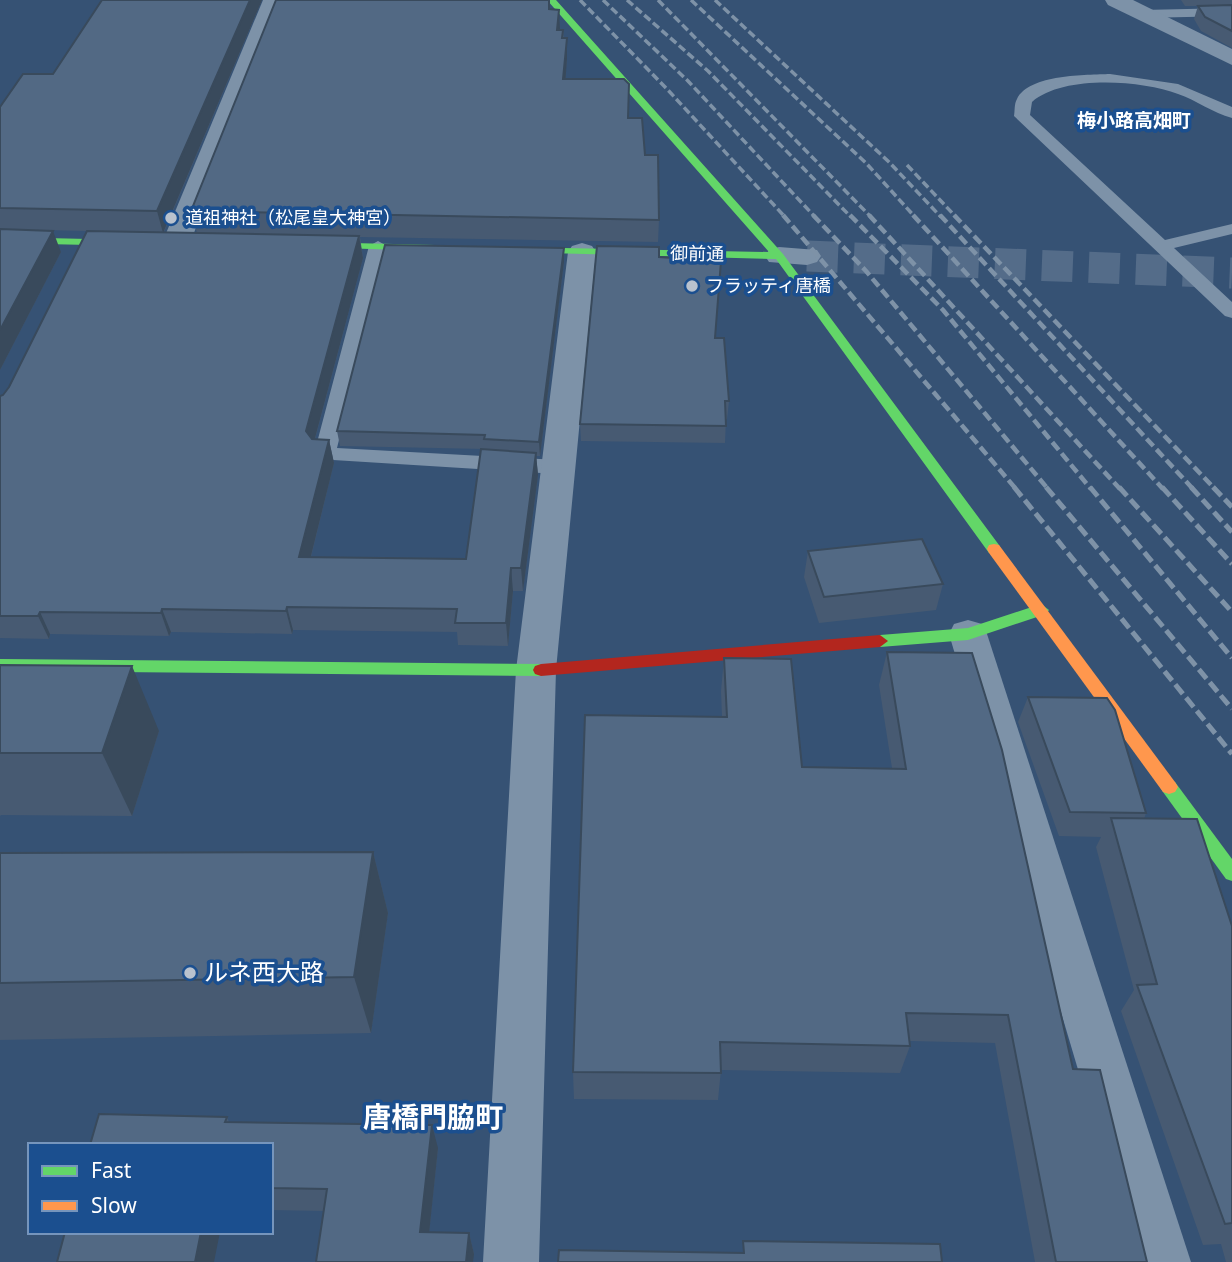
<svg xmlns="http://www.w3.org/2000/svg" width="1232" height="1262" font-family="'Noto Sans','Noto Sans JP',sans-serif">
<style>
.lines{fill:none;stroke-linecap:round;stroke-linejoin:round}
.street-tunnel{stroke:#546c89;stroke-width:31;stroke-dasharray:31 16;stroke-linecap:butt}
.lane{fill:#7d92a8;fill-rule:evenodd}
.street{fill:#7d92a8;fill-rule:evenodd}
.fast{fill:#63d668;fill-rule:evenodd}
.slow{fill:#ff974d;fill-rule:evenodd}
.jam{fill:#b3261e;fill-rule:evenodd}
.rail-far2{stroke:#7e92a7;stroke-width:3.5;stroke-dasharray:8 3.5;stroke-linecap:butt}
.rail-far1{stroke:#7e92a7;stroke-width:4.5;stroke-dasharray:10 4.5;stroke-linecap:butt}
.rail{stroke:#7e92a7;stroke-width:5;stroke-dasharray:12 5;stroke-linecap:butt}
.wall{fill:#475a72}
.shaded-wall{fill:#394a5c}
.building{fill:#526984;stroke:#394a5c;stroke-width:2}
.poi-dot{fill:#b9c2ce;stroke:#1b4f8f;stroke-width:2.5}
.labels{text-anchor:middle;stroke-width:7;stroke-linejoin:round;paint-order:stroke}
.far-poi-label{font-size:18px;fill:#fff;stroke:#1b4f8f;text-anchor:start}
.far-street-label{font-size:18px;fill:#fff;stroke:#1b4f8f}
.far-neighbourhood-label{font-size:19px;font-weight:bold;fill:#fff;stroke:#1b4f8f}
.near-poi-label{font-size:24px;fill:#fff;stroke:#1b4f8f;text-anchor:start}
.near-neighbourhood-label{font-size:28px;font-weight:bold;fill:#fff;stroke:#1b4f8f}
</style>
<rect width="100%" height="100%" fill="#365274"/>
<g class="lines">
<path class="street-tunnel" d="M 807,256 L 1232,273"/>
<g class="lane">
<path d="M 1232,8 L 1232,16 L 1142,18 L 1135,14 L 1142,10 Z"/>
<path d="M 1110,74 L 1178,84 L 1232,107 L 1232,118 C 1213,113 1196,100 1178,94 C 1140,80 1063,75 1032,102 L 1030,115 L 1165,240 L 1232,224 L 1232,234 L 1174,248 L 1232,302 L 1232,318 L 1225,316 L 1014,116 C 1015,111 1014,104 1017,99 C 1029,74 1087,75 1110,74 Z"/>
<path d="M 378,241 L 387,246 L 337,448 L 558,460 L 566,462 L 569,467 L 566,472 L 558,474 L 317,459 L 314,454 L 369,246 Z"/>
</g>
<g class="street">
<path d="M 263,0 L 285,0 L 190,243 L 186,249 L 176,251 L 166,249 L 162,243 Z"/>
<path d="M 1105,0 L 1133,0 L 1232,49 L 1232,65 L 1108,5 Z"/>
<path d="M 582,243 L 592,246 L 596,252 L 556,670 L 539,1262 L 483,1262 L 516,670 L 568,252 L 572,246 Z"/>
<path d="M 779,247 L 817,250 L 821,256 L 817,262 L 807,265 L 769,262 L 765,256 L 769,250 Z"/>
<path d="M 968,620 L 982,624 L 987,634 L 1191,1262 L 1135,1262 L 949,634 L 954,624 Z"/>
</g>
<g class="fast">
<path d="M 547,0 L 556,0 L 783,254 L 999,545 L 1001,549 L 999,553 L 989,553 L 776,259 L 509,252 L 509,248 L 513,247 L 769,252 Z"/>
<path d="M 0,237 L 134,240 L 140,243 L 134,246 L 0,243 Z"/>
<path d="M 310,242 L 435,245 L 441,248 L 435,251 L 306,247 L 304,245 Z"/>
<path d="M 1041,604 L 1049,610 L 1046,614 L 968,640 L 880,647 L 872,641 L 880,635 L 968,628 Z"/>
<path d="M 0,659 L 541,664 L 547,666 L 549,670 L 547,674 L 541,676 L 0,671 Z"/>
<path d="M 1169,780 L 1175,782 L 1232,859 L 1232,881 L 1226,879 L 1163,792 L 1160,787 L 1163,782 Z"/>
</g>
<path class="slow" d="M 994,544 L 999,545 L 1175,782 L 1178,787 L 1175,792 L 1169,794 L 1163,792 L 989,553 L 987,549 L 989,545 Z"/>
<path class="jam" d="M 880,635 L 888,641 L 880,647 L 541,676 L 535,674 L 533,670 L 535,666 L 541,664 Z"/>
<g class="rail-far2">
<path d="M 580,0 L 667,89 L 785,217"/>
<path d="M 603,0 L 688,81 L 815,217"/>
<path d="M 627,0 L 708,71 L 851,217"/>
<path d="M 658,0 L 871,217"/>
<path d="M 691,0 L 866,163 L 915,217"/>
<path d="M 715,0 L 889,162 L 941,217"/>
<path d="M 907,165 L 956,217"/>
</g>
<g class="rail-far1">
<path d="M 783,215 L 1016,489"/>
<path d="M 813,215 L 866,271 L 1048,489"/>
<path d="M 850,215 L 943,310 L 1091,489"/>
<path d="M 869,215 L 1120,489"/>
<path d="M 913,215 L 1163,489"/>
<path d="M 940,215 L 1193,489"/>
<path d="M 954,215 L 1215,489"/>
</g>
<g class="rail">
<path d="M 1014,487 L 1232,754"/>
<path d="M 1046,487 L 1232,709"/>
<path d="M 1090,487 L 1232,658"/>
<path d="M 1119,487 L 1232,612"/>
<path d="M 1162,487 L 1232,564"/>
<path d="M 1191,487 L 1232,532"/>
<path d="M 1213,487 L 1232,507"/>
</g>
</g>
<g class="wall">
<path d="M 102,0 L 262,0 L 164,232 L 197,233 L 191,211 L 549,9 L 560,30 L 563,30 L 564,38 L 567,38 L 567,59 L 565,79 L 628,118 L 645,155 L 659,220 L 658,242 L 360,237 L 363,258 L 315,439 L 329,440 L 334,463 L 311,557 L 466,559 L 485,449 L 340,446 L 337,431 L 564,248 L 564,262 L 540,456 L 536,456 L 538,475 L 523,591 L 513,591 L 508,646 L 458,645 L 457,632 L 293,630 L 292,634 L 171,632 L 169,636 L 50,634 L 49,639 L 0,638 L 0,396 L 3,395 L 9,387 L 87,231 L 45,230 L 61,252 L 0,370 L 0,107 L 53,74 Z"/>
<path d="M 1181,0 L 1232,0 L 1232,48 L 1201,31 L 1194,19 L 1198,6 L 1185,6 Z"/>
<path d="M 659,257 L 715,338 L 729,401 L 727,419 L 726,419 L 725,443 L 581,441 L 580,424 Z"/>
<path d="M 808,551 L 943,584 L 936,610 L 819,623 L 804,577 Z"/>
<path d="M 887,652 L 1073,1069 L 1147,1262 L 1035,1262 L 995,1043 L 910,1041 L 910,1046 L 900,1073 L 721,1070 L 718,1100 L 574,1099 L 573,1072 L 722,717 L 721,691 L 724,658 L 802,767 L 892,768 L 879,685 Z"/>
<path d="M 0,665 L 159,731 L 132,816 L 1,815 L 0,816 Z"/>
<path d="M 1028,697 L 1146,813 L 1144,819 L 1232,926 L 1232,1262 L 1226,1262 L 1221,1244 L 1203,1245 L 1121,1011 L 1134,990 L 1096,847 L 1101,837 L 1059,836 L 1018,722 Z"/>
<path d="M 373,852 L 388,913 L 371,1033 L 0,1040 L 0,853 Z"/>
<path d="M 227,1117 L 229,1122 L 438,1148 L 429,1233 L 469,1233 L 474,1254 L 324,1211 L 271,1210 L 271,1145 L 90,1145 Z"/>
</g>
<g class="shaded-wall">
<path d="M 250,0 L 262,0 L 163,233 L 157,211 Z"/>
<path d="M 559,10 L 560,29 L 557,30 Z"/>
<path d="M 567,38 L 567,59 L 564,99 L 563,79 Z"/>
<path d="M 53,231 L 61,252 L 0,370 L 0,330 Z"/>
<path d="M 359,236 L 363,258 L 311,453 L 306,431 Z"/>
<path d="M 564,248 L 564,262 L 540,456 L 539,442 Z"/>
<path d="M 329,440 L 334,463 L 305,580 L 299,557 Z"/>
<path d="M 536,453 L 538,475 L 523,591 L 521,568 Z"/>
<path d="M 511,568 L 513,591 L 508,646 L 506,623 Z"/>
<path d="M 287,607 L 293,630 L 292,634 L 286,611 Z"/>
<path d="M 162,609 L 171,632 L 169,636 L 161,613 Z"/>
<path d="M 40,612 L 50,634 L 49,639 L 38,616 Z"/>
<path d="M 132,666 L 159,731 L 132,816 L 102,753 Z"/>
<path d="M 373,852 L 388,913 L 371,1033 L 354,977 Z"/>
<path d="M 432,1125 L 438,1148 L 427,1253 L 420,1232 Z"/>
<path d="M 201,1232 L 220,1232 L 214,1262 L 195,1262 Z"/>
<path d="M 469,1233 L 474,1254 L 473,1262 L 466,1262 Z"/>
</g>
<g class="building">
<path d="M 102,0 L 250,0 L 157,211 L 0,208 L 0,107 L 23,74 L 53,74 Z"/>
<path d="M 276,0 L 549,0 L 549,9 L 559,10 L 557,30 L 563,30 L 562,38 L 567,38 L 563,79 L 624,79 L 629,84 L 628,118 L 642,118 L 645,155 L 658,155 L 659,220 L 191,211 Z"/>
<path d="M 1232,5 L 1232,31 L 1205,17 L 1198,6 Z"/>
<path d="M 0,229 L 53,231 L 0,330 Z"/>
<path d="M 87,231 L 359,236 L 306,431 L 312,439 L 329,440 L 299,557 L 466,559 L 481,449 L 536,453 L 521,568 L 511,568 L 506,623 L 455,623 L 457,609 L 287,607 L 286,611 L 162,609 L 161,613 L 40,612 L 38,616 L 0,616 L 0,396 L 3,395 L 9,387 Z"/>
<path d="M 385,245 L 564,248 L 539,442 L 484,439 L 485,435 L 337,431 Z"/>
<path d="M 597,246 L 659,247 L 659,257 L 721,261 L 715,338 L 724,338 L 729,401 L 725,401 L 726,426 L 580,424 Z"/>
<path d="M 922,539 L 943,584 L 824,597 L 808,551 Z"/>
<path d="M 887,652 L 972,653 L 1002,750 L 1073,1069 L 1100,1070 L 1147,1262 L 1056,1262 L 1008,1015 L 906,1013 L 910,1046 L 720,1042 L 721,1073 L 573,1072 L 585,715 L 727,717 L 724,658 L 791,659 L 802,767 L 906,769 Z"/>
<path d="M 0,665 L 132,666 L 102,753 L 0,753 Z"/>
<path d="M 1028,697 L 1107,698 L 1115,710 L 1146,813 L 1070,812 Z"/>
<path d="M 1111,818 L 1197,819 L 1232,926 L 1232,1223 L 1225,1224 L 1137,985 L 1157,984 Z"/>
<path d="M 373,852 L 354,977 L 0,983 L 0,853 Z"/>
<path d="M 99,1114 L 227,1117 L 225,1122 L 432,1125 L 420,1232 L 469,1233 L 466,1262 L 316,1262 L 327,1189 L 271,1188 L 271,1145 L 90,1145 Z"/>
<path d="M 65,1232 L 201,1232 L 195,1262 L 57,1262 Z"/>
<path d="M 743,1241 L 940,1244 L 942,1262 L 558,1262 L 559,1250 L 744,1253 Z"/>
</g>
<g class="poi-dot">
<circle cx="171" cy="218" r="7"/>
<circle cx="692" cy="286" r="7"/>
<circle cx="190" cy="973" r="7"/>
</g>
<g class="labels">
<g class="far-poi-label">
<text x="185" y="224">道祖神社（松尾皇大神宮）</text>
<text x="706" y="292">フラッティ唐橋</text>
</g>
<g class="far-street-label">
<text transform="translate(697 254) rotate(1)" y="6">御前通</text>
</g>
<g class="far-neighbourhood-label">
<text x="1134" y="127">梅小路高畑町</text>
</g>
<g class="near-poi-label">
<text x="204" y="981">ルネ西大路</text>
</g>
<g class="near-neighbourhood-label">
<text x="433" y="1127">唐橋門脇町</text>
</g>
</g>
<rect x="28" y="1143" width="245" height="91" fill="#1b4f8f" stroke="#7695bc" stroke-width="2"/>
<rect x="42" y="1166" width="35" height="10" fill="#63d668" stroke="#7695bc" stroke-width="2"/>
<text x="91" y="1178" font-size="21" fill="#ffffff">Fast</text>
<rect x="42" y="1201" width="35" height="10" fill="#ff974d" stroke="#7695bc" stroke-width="2"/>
<text x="91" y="1213" font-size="21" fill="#ffffff">Slow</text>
</svg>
